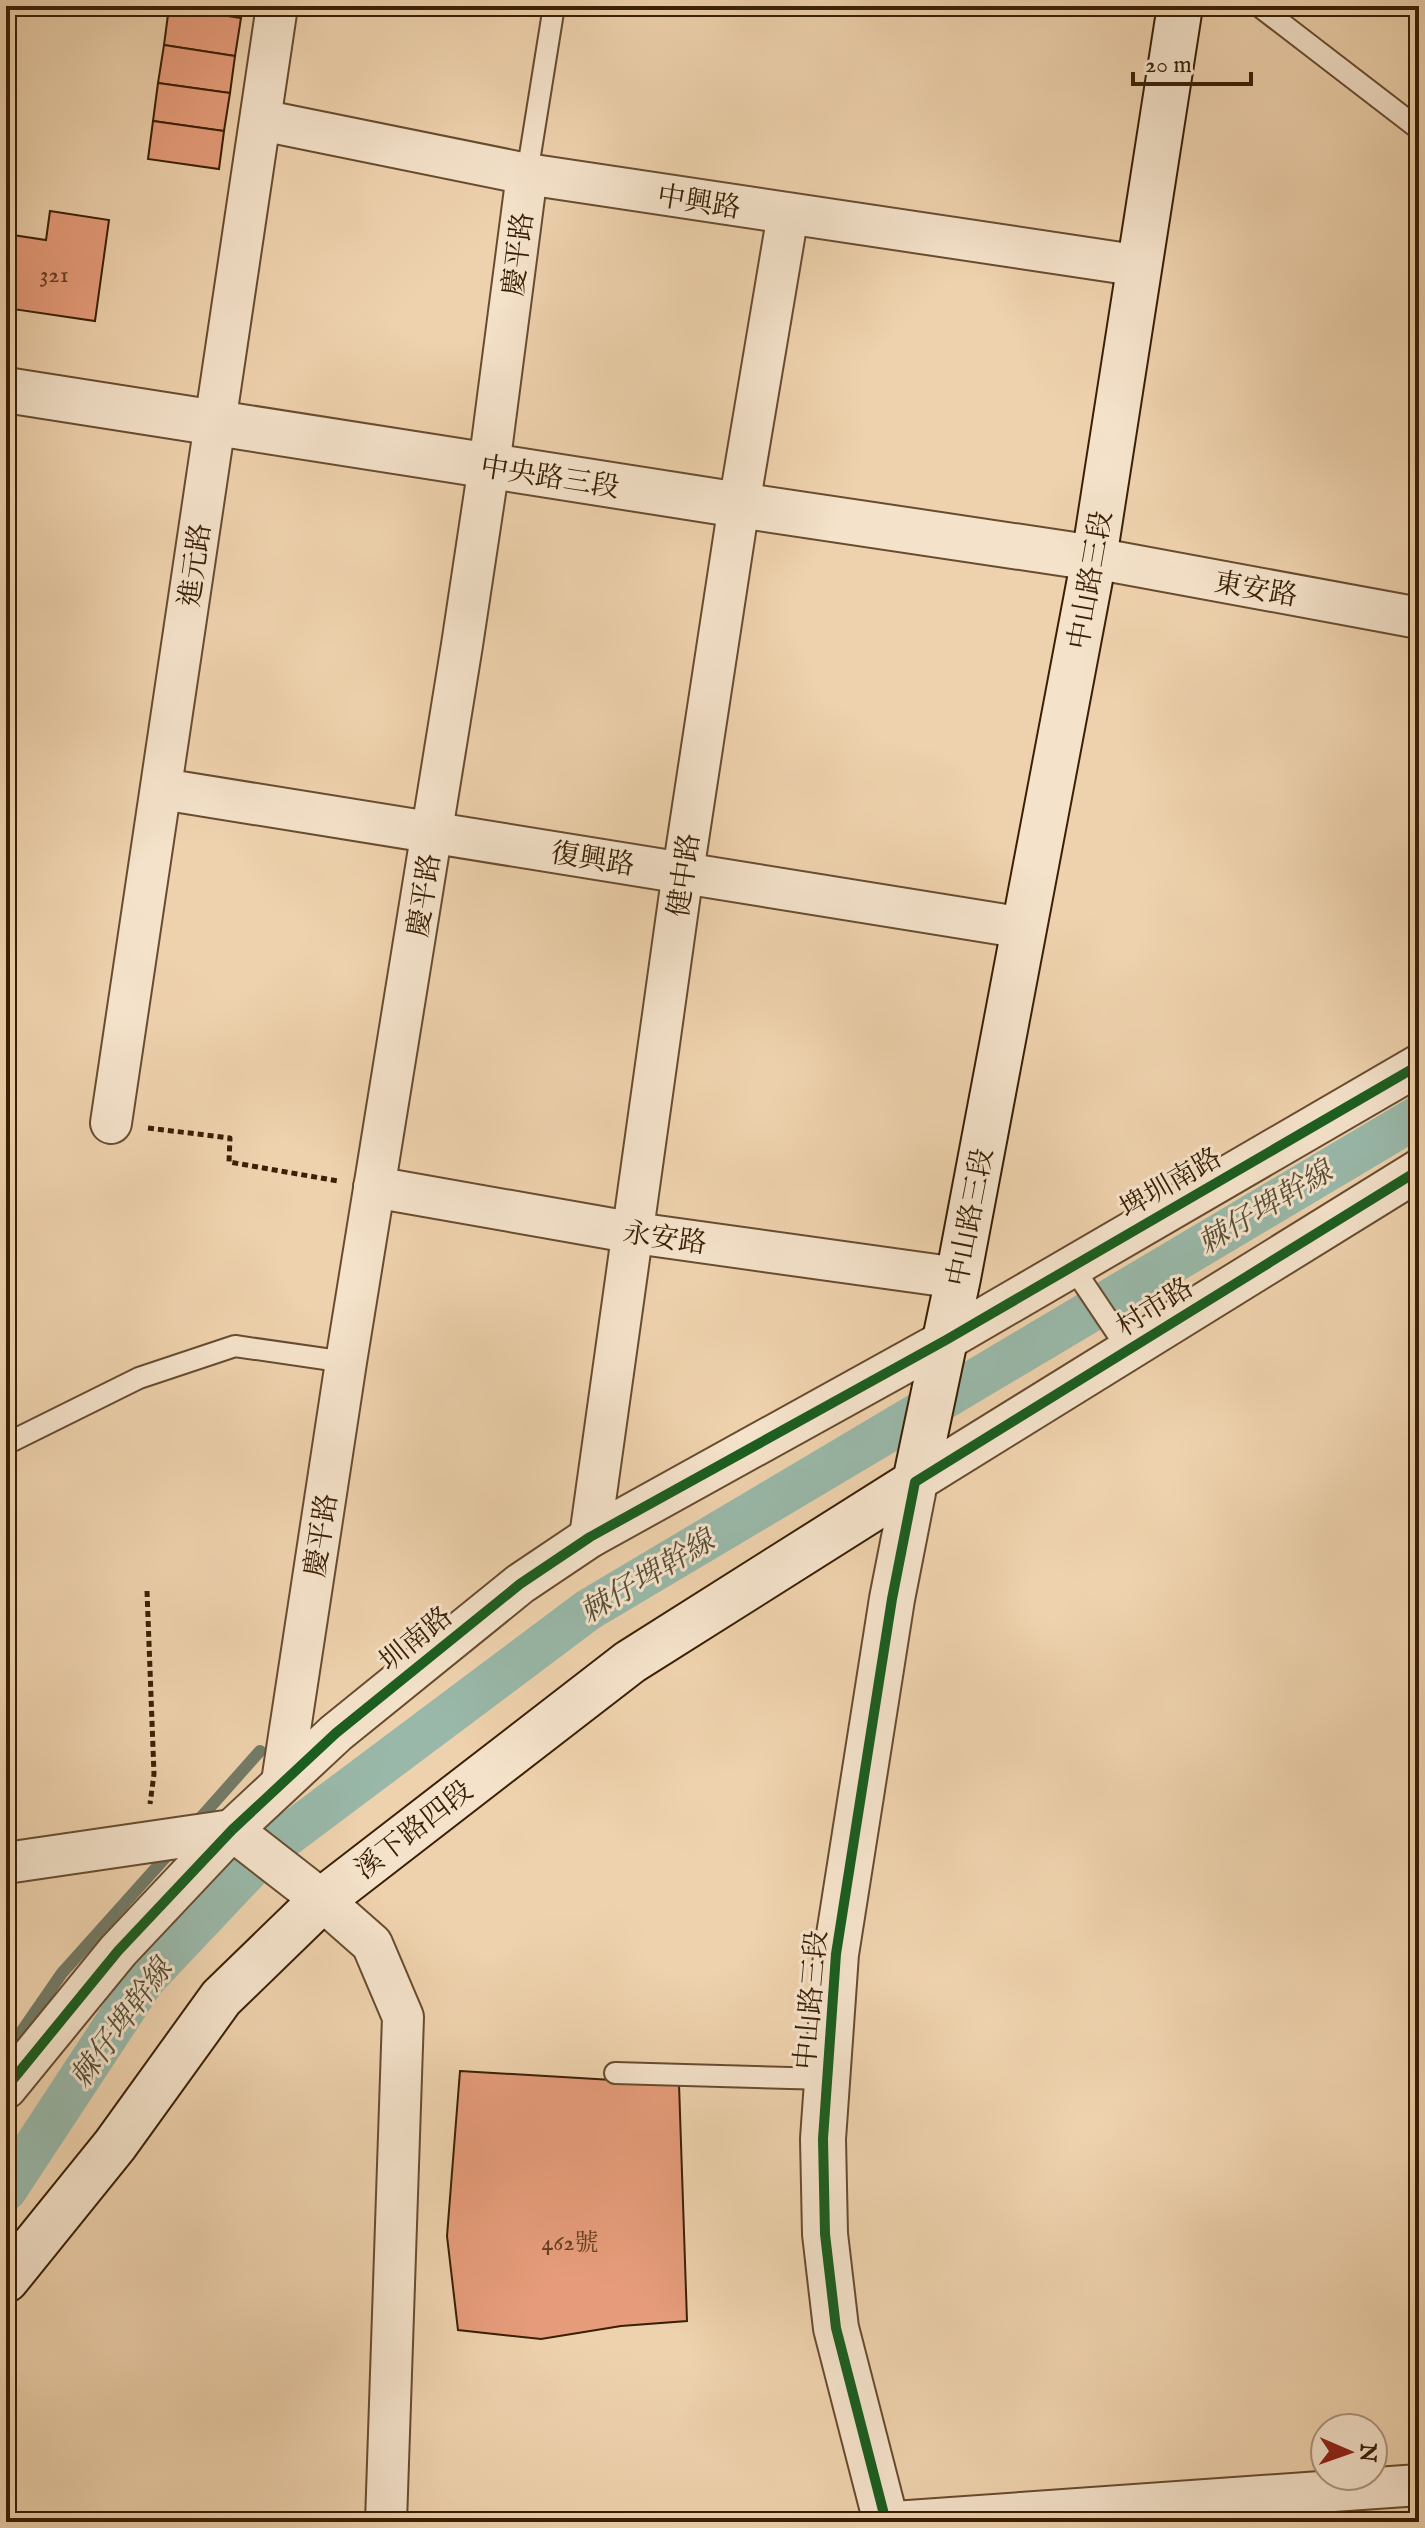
<svg xmlns="http://www.w3.org/2000/svg" width="1425" height="2528" font-family="'IM FELL English','Noto Serif TC',serif">
<style>
.lines{fill:none;stroke-linecap:round;stroke-linejoin:round}
.stream{stroke:#737b67;stroke-width:12}
.canal{stroke:#99b8a9;stroke-width:42}
.building{fill:#e69c7a;stroke:#3a2005;stroke-width:2}
.service-casing{stroke:#674c2f;stroke-width:24}
.minor-casing{stroke:#674c2f;stroke-width:44}
.tertiary-casing{stroke:#674c2f;stroke-width:48}
.secondary-casing{stroke:#3a2005;stroke-width:48}
.path{stroke:#3a2005;stroke-width:5;stroke-dasharray:6 4;stroke-linecap:butt}
.service{stroke:#f4e2ca;stroke-width:20}
.minor{stroke:#f4e2ca;stroke-width:40}
.tertiary{stroke:#f4e2ca;stroke-width:44}
.secondary{stroke:#f4e2ca;stroke-width:44}
.cycleway-casing{stroke:#f4e2ca;stroke-width:15}
.cycleway{stroke:#1b5e20;stroke-width:10}
.labels{text-anchor:middle;stroke-width:6;stroke-linejoin:round;paint-order:stroke}
.number-label{font-size:24px;fill:#653f22}
.street-label{font-size:28px;fill:#3a2005;stroke:#f4e2ca}
.water-label{font-size:30px;font-style:italic;fill:#564e36;stroke:#f4e2ca}
</style>
<rect width="100%" height="100%" fill="#eed2ad"/>
<filter id="stains"><feTurbulence type="fractalNoise" baseFrequency=".0025" numOctaves="4"/><feColorMatrix values="0 0 0 0 .2 0 0 0 0 .09 0 0 0 0 .02 0 0 0 .5 -.17"/></filter>
<radialGradient id="worn" r=".72"><stop offset=".6" stop-color="#630" stop-opacity="0"/><stop offset="1" stop-color="#630" stop-opacity=".3"/></radialGradient>
<g class="lines">
<g class="stream">
<path d="M 196,1823 L 260,1751"/>
<path d="M 6,2054 L 62,1973 L 173,1849"/>
</g>
<path class="canal" d="M 6,2190 L 144,1980 L 265,1852 L 588,1610 L 1419,1116"/>
</g>
<g class="building">
<path d="M 169,6 L 243,6 L 241,18 Z"/>
<path d="M 169,7 L 241,18 L 235,56 L 164,45 Z"/>
<path d="M 164,45 L 235,56 L 230,93 L 158,83 Z"/>
<path d="M 158,83 L 230,93 L 224,131 L 153,121 Z"/>
<path d="M 153,121 L 224,131 L 219,169 L 148,159 Z"/>
<path d="M 50,211 L 109,220 L 95,321 L 6,308 L 6,234 L 46,240 Z"/>
<path d="M 460,2071 L 679,2084 L 687,2321 L 621,2326 L 541,2339 L 458,2330 L 447,2236 Z"/>
</g>
<g class="lines">
<g class="service-casing">
<g id="service">
<path d="M 1259,6 L 1419,129"/>
<path d="M 527,174 L 554,6"/>
<path d="M 1072,1266 L 1129,1351"/>
<path d="M 8,1443 L 139,1378 L 235,1346 L 346,1362"/>
<path d="M 615,2073 L 827,2079"/>
</g>
</g>
<g class="minor-casing">
<g id="minor">
<path d="M 261,120 L 527,174 L 1141,266"/>
<path d="M 1094,558 L 1419,618"/>
<path d="M 162,789 L 1024,928"/>
<path d="M 111,1123 L 277,6"/>
<path d="M 374,1187 L 635,1233 L 958,1278"/>
<path d="M 915,1482 L 1419,1170"/>
<path d="M 590,1537 L 683,872 L 739,505 L 788,214"/>
<path d="M 282,1782 L 346,1362 L 462,645 L 489,466 L 527,174"/>
<path d="M 6,1863 L 232,1830 L 322,1900 L 372,1944 L 403,2017 L 386,2522"/>
<path d="M 6,2088 L 118,1951 L 232,1830 L 336,1733 L 520,1584 L 590,1537 L 946,1340 L 1419,1065"/>
<path d="M 894,2522 L 1419,2485"/>
</g>
</g>
<g class="tertiary-casing">
<g id="tertiary">
<path d="M 6,390 L 739,505 L 1094,558"/>
<path d="M 886,2522 L 836,2328 L 825,2234 L 823,2139 L 836,1954 L 892,1599 L 915,1482"/>
</g>
</g>
<g class="secondary-casing">
<path id="secondary" d="M 6,2280 L 115,2145 L 221,1998 L 322,1900 L 630,1662 L 915,1482 L 958,1278 L 1094,558 L 1180,6"/>
</g>
<g class="path">
<path d="M 148,1128 L 230,1138 L 229,1162 L 338,1181"/>
<path d="M 147,1591 L 154,1774 L 150,1804"/>
</g>
<use href="#service" class="service"/>
<use href="#minor" class="minor"/>
<use href="#tertiary" class="tertiary"/>
<use href="#secondary" class="secondary"/>
<g class="cycleway-casing">
<g id="cycleway">
<path d="M 6,2088 L 118,1951 L 232,1830 L 336,1733 L 520,1584 L 590,1537 L 946,1340 L 1419,1065"/>
<path d="M 886,2522 L 836,2328 L 825,2234 L 823,2139 L 836,1954 L 892,1599 L 915,1482 L 1419,1170"/>
</g>
</g>
<use href="#cycleway" class="cycleway"/>
</g>
<g class="labels">
<g class="number-label">
<text x="54" y="282">321</text>
<text x="570" y="2250">462號</text>
</g>
<g class="street-label">
<text transform="translate(699 201) rotate(9)" y="10">中興路</text>
<text transform="translate(517 254) rotate(-83)" y="10">慶平路</text>
<text transform="translate(550 476) rotate(9)" y="10">中央路三段</text>
<text transform="translate(194 565) rotate(-82)" y="10">進元路</text>
<text transform="translate(1089 580) rotate(-80)" y="10">中山路三段</text>
<text transform="translate(1256 588) rotate(10)" y="10">東安路</text>
<text transform="translate(593 858) rotate(9)" y="10">復興路</text>
<text transform="translate(683 875) rotate(-82)" y="10">健中路</text>
<text transform="translate(423 895) rotate(-81)" y="10">慶平路</text>
<text transform="translate(1170 1182) rotate(-30)" y="10">埤圳南路</text>
<text transform="translate(969 1217) rotate(-79)" y="10">中山路三段</text>
<text transform="translate(665 1237) rotate(8)" y="10">永安路</text>
<text transform="translate(1154 1306) rotate(-32)" y="10">村市路</text>
<text transform="translate(320 1535) rotate(-81)" y="10">慶平路</text>
<text transform="translate(415 1638) rotate(-39)" y="10">圳南路</text>
<text transform="translate(413 1829) rotate(-38)" y="10">溪下路四段</text>
<text transform="translate(810 2000) rotate(-85)" y="10">中山路三段</text>
</g>
<g class="water-label">
<text transform="translate(1265 1207) rotate(-31)" y="10">棘仔埤幹線</text>
<text transform="translate(647 1576) rotate(-31)" y="10">棘仔埤幹線</text>
<text transform="translate(121 2023) rotate(-54)" y="10">棘仔埤幹線</text>
</g>
</g>
<rect width="1425" height="2528" fill="none" stroke="#eed2ad" stroke-width="32"/>
<rect x="8" y="8" width="1409" height="2512" fill="none" stroke="#3a2005" stroke-width="4"/>
<rect x="16" y="16" width="1393" height="2496" fill="none" stroke="#3a2005" stroke-width="2"/>
<g transform="translate(1349 2452) rotate(92)"><circle r="38" fill="#f4e2ca" stroke="#aa947b" stroke-width="2"/>
<path d="M0-6L14 30L0 20L-14 30Z" fill="#8f2418"/>
<text y="-12" font-size="22" font-weight="bold" text-anchor="middle" fill="#3a2005">N</text>
</g>
<path d="M1133 72v12h118v-12" fill="none" stroke="#3a2005" stroke-width="4"/>
<text x="1145" y="72" font-size="24" fill="#3a2005" stroke="#f4e2ca" stroke-width="6" paint-order="stroke">20 m</text>
<rect width="100%" height="100%" filter="url(#stains)"/>
<rect width="100%" height="100%" fill="url(#worn)"/>
</svg>
